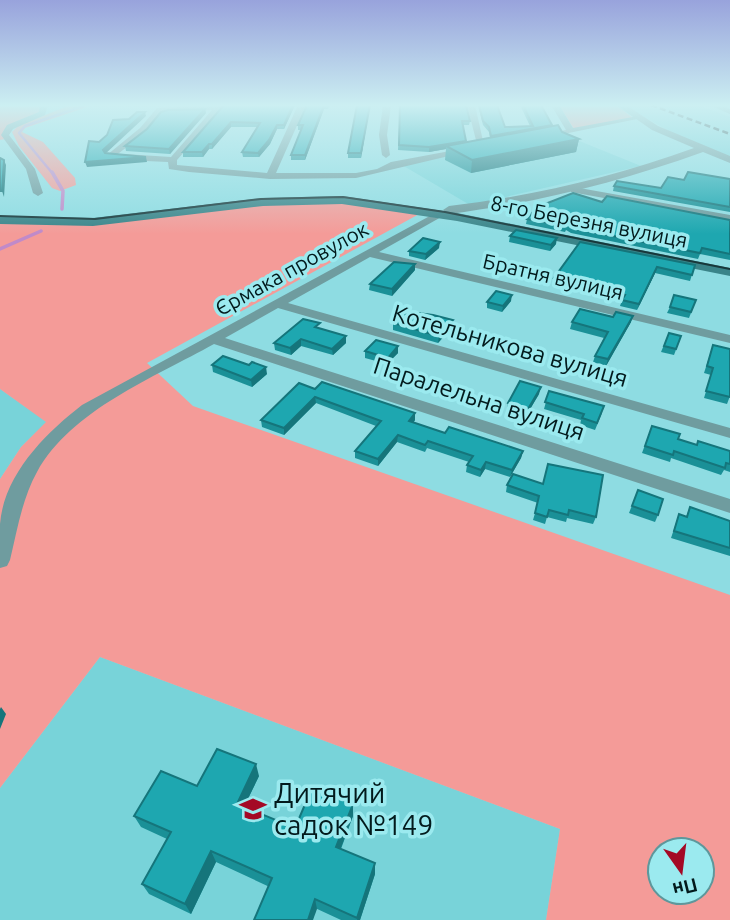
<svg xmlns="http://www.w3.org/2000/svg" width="730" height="920" font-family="Ubuntu,sans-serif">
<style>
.built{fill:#78d3d9}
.green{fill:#f49b98;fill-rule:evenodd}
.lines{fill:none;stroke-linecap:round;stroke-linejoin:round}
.stream-far1{stroke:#c08ac9;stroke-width:2.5}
.stream{stroke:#c08ac9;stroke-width:3.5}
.minor{fill:#6f9c9f;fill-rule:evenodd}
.tertiary{fill:#6f9c9f;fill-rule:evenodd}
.secondary{fill:#3a8489;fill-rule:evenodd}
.tram{stroke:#18383b;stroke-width:2}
.rail{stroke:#18383b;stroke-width:2.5;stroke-dasharray:6 3.5;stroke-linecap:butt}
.wall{fill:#1a9097}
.shaded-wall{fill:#15757b}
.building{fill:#1ea7b0;stroke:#15757b;stroke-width:2}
.labels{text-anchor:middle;stroke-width:7;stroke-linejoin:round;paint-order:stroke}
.far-street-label{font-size:21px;fill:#021a1c;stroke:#9beaef}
.street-label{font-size:24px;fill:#021a1c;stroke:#9beaef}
.near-poi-label{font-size:28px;fill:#021a1c;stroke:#9beaef;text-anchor:start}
</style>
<rect width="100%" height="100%" fill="#8edce2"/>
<g class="built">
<path d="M 624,105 L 698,105 L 730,117 L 730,158 L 679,137 Z"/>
<path d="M 562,134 L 641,166 L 470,205 L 402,165 Z"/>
<path d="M 0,389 L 47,422 L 21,447 L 0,479 Z"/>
<path d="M 100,657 L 560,829 L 546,920 L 0,920 L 0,788 Z"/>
</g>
<g class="green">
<path d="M 0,105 L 41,105 L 41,111 L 3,131 L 5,139 L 0,140 Z"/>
<path d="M 70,105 L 93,105 L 25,128 L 22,132 L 43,142 L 75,178 L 76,185 L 60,191 L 52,188 L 19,146 L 12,132 L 18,126 Z"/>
<path d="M 559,105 L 616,105 L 633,118 L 574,129 Z"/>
<path d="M 341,201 L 421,213 L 147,363 L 193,406 L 730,595 L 730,920 L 546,920 L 560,829 L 100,657 L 0,788 L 0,479 L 21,447 L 46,422 L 0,389 L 0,221 L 42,223 L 238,206 ZM 660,850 L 702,850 L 702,892 L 660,892 Z"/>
</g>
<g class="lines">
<path class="stream-far1" d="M 53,174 L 19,133 L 25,126 L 86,105"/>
<g class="stream">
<path d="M 52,172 L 63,191 L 62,209"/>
<path d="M 0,249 L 41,231"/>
</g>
<g class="minor">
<path d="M 40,105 L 48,105 L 45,115 L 13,129 L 9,135 L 35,169 L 43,193 L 38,196 L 33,193 L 26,169 L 1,135 L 7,125 L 39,112 Z"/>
<path d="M 217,105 L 225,105 L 177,160 L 177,165 L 267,173 L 298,105 L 306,105 L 276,173 L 356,173 L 377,169 L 391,162 L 466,148 L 470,151 L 356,178 L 270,179 L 189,172 L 169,169 L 168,162 L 124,160 L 120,157 L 124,154 L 171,157 L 212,110 L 162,112 L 146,132 L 114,157 L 107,155 L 140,128 L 157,108 Z"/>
<path d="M 383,105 L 391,105 L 387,135 L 390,155 L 386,158 L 382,155 L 379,135 Z"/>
<path d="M 467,105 L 475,105 L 485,150 L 478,148 Z"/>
<path d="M 551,105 L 559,105 L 573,128 L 638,116 L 642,118 L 539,139 L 539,135 L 566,130 Z"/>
<path d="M 709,105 L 719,105 L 730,109 L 730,114 Z"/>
<path d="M 574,187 L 730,215 L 730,221 L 571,192 L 571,188 Z"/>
<path d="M 439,211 L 444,214 L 443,216 L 379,252 L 730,335 L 730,343 L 370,257 L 288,303 L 730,428 L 730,438 L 278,308 L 225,338 L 730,499 L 730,513 L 214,344 C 155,377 71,410 37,472 C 22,499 17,531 10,560 L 7,566 L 0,568 C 0,553 0,538 0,524 C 4,474 46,433 82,405 Z"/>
</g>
<path class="tertiary" d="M 616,105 L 626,105 L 658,126 L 730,156 L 730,163 L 703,152 C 620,182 536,203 449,214 L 443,210 L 449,206 C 533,196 614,177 694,148 L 652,130 Z"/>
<path class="secondary" d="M 342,196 L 457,213 L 730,268 L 730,276 L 457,221 L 342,204 L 263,206 L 93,226 L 0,224 L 0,216 L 93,218 L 263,198 Z"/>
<path class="tram" d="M 0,216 L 95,219 L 261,199 L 343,197 L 445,212 L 730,269"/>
<path class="rail" d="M 651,105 L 730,134"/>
</g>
<g class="wall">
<path d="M 224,105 L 295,105 L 284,129 L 277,129 L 270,144 L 259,157 L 243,157 L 242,152 L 257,127 L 231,127 L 212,149 L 209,149 L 203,157 L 183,157 L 183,152 Z"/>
<path d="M 307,105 L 330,105 L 328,109 L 324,109 L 305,160 L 291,160 L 291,155 L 301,130 L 298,130 L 298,125 Z"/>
<path d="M 357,105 L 370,105 L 361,158 L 348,158 L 348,153 Z"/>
<path d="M 400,105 L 470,121 L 469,125 L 463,125 L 466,143 L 490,138 L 489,132 L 483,125 L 478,105 L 497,105 L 505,127 L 530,126 L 520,105 L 542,105 L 541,105 L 552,125 L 551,126 L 579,139 L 576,152 L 471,173 L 445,160 L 446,149 L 429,152 L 398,150 Z"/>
<path d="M 205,109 L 206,113 L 170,154 L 126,151 L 125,146 L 147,129 Z"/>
<path d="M 730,179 L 730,212 L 613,191 L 614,186 L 661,188 L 684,180 Z"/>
<path d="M 602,202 L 730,220 L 730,260 L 700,254 L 698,259 L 571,233 L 566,230 L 565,232 L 526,224 L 527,219 Z"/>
<path d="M 510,236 L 556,244 L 550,251 L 509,242 Z"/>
<path d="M 580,242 L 695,265 L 690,281 L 655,273 L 637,310 L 620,306 L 622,300 L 553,285 L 554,278 Z"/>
<path d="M 439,248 L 425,260 L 409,256 L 409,251 Z"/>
<path d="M 415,270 L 392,296 L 369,290 L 370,284 Z"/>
<path d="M 696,300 L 689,318 L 667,313 L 670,307 Z"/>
<path d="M 511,301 L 502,312 L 487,308 L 487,302 Z"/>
<path d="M 415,316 L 453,320 L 452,327 L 438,343 L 393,330 L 393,323 Z"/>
<path d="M 572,322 L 631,322 L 606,366 L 593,362 L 595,356 L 604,338 L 570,329 Z"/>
<path d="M 320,329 L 346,343 L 333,355 L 301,346 L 291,355 L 275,350 L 274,343 Z"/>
<path d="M 669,333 L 681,336 L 674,355 L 661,352 Z"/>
<path d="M 713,345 L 730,396 L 727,404 L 704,398 L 711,375 L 704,373 Z"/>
<path d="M 398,346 L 398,353 L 387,364 L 365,358 L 365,351 Z"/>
<path d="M 212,365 L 267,374 L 252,387 L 213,372 Z"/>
<path d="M 315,389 L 415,413 L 415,420 L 413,423 L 445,433 L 523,451 L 521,458 L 510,477 L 485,469 L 480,477 L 466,472 L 467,465 L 469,462 L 427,448 L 425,452 L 397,442 L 378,466 L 355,458 L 355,451 L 376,426 L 316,403 L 284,435 L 262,427 L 261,420 Z"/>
<path d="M 549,391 L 602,413 L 595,430 L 580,425 L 581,420 L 544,409 Z"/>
<path d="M 539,394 L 526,416 L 507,409 L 508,403 Z"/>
<path d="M 652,426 L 678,439 L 697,445 L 730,451 L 730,472 L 724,470 L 721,475 L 671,458 L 670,462 L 642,453 Z"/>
<path d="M 507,485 L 596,517 L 593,524 L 567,518 L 566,522 L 547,517 L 545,524 L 533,520 L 538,503 L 506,492 Z"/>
<path d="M 638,490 L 658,515 L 655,522 L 629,513 Z"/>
<path d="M 690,507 L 730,521 L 730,556 L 671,538 L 679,514 L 686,517 Z"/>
<path d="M 259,776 L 244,807 L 295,828 L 353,804 L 353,816 L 341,849 L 375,874 L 360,920 L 341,920 L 216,862 L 191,914 L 149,894 L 142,884 L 167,839 L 141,827 L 134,816 L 197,786 Z"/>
</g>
<g class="shaded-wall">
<path d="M 293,105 L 295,105 L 284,129 L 284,125 Z"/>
<path d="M 324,105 L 324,109 L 305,160 L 305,155 Z"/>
<path d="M 370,105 L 361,158 L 361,153 Z"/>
<path d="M 205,109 L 206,113 L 170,154 L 169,149 Z"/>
<path d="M 145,112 L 146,116 L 104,155 L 103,150 Z"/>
<path d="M 231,122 L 231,127 L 212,149 L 212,144 Z"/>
<path d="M 277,125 L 277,129 L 270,144 L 259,157 L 258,153 Z"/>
<path d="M 552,125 L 551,129 L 491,141 L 491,136 Z"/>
<path d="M 579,139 L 576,152 L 471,173 L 472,160 Z"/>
<path d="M 466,141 L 465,145 L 446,146 L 446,149 L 429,152 L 429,147 Z"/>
<path d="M 209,144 L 209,149 L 203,157 L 202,152 Z"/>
<path d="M 146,157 L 147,162 L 87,167 L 85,162 Z"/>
<path d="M 4,160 L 6,165 L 4,197 L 2,191 Z"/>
<path d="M 557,238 L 556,244 L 550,251 L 551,245 Z"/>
<path d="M 440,242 L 439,248 L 425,260 L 426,254 Z"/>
<path d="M 415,264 L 415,270 L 392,296 L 392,289 Z"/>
<path d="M 657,267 L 655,273 L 637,310 L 639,304 Z"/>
<path d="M 512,295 L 511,301 L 502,312 L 503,306 Z"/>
<path d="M 633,316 L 631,322 L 606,366 L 608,359 Z"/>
<path d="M 453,320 L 452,327 L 438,343 L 439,336 Z"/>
<path d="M 346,336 L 346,343 L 333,355 L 332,349 Z"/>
<path d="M 301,339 L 301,346 L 291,355 L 290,348 Z"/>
<path d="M 398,346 L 398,353 L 387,364 L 388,358 Z"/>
<path d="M 266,367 L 267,374 L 252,387 L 251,380 Z"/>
<path d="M 541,387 L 539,394 L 526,416 L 528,409 Z"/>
<path d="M 315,397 L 316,403 L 284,435 L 284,428 Z"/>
<path d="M 415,413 L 415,420 L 409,428 L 409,421 Z"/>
<path d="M 398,435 L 397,442 L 378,466 L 378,459 Z"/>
<path d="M 523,451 L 521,458 L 510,477 L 512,470 Z"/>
<path d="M 486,462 L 485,469 L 480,477 L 481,470 Z"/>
<path d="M 1,707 L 6,714 L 0,729 L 0,709 Z"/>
<path d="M 256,764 L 259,776 L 240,815 L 237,804 Z"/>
<path d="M 353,804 L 353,816 L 337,858 L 336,847 Z"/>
<path d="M 211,851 L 216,862 L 191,914 L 185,904 Z"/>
<path d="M 375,863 L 375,874 L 360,920 L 357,920 Z"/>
<path d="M 315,899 L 317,909 L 313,920 L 308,920 Z"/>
</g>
<g class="building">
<path d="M 224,105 L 293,105 L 284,125 L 277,125 L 269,140 L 258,153 L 242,152 L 260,123 L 231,122 L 212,144 L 209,144 L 202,152 L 183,152 Z"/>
<path d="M 307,105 L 324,105 L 305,155 L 291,155 L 303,125 L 298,125 Z"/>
<path d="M 357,105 L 370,105 L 361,153 L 348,153 Z"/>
<path d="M 400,105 L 466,105 L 470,121 L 462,121 L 466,141 L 429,147 L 399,145 Z"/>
<path d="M 479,105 L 497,105 L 505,127 L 533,126 L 523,105 L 541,105 L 552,125 L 491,136 L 489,127 L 483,121 Z"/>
<path d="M 205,109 L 169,149 L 125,146 L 147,129 L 161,112 L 168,110 Z"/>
<path d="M 137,112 L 145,112 L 103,150 L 105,153 L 146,157 L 85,162 L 89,141 L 99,142 L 107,135 L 113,120 L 129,119 Z"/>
<path d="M 558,125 L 562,132 L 579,139 L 472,160 L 446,146 Z"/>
<path d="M 0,158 L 4,160 L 2,191 L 0,191 Z"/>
<path d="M 688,172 L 730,179 L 730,207 L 614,186 L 617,181 L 661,188 L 668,177 L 684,180 Z"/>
<path d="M 573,193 L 602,202 L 607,196 L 730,220 L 730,254 L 702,248 L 700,253 L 572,228 L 568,224 L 566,226 L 527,219 L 537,207 Z"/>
<path d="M 516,230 L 557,238 L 551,245 L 510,236 Z"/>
<path d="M 423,238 L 440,242 L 426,254 L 409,251 Z"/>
<path d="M 580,242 L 695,265 L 692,275 L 657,267 L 639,304 L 622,300 L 625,295 L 554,278 Z"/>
<path d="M 394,262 L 415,264 L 392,289 L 370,284 Z"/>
<path d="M 496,291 L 512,295 L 503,306 L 487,302 Z"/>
<path d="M 674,295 L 696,300 L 691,312 L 670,307 Z"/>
<path d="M 580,309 L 613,317 L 616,312 L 633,316 L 608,359 L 595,356 L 608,332 L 572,322 Z"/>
<path d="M 403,313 L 415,316 L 418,313 L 433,315 L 453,320 L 439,336 L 393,323 Z"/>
<path d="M 303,319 L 320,323 L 315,327 L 346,336 L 332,349 L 301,339 L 290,348 L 274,343 Z"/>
<path d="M 669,333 L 681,336 L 676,349 L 664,346 Z"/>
<path d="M 376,340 L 398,346 L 388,358 L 365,351 Z"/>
<path d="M 713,345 L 730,349 L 730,397 L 706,391 L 713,368 L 707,366 Z"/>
<path d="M 223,356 L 249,365 L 252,362 L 266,367 L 251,380 L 212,365 Z"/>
<path d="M 520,381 L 541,387 L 528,409 L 508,403 Z"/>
<path d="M 322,382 L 415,413 L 409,421 L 445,433 L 449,427 L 523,451 L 512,470 L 486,462 L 481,470 L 467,465 L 473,456 L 428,441 L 425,445 L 398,435 L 378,459 L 355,451 L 381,421 L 315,397 L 284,428 L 261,420 L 299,383 L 315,389 Z"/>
<path d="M 549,391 L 604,406 L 597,423 L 582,418 L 584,414 L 545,402 Z"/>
<path d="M 652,426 L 680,434 L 678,439 L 697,445 L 698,441 L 730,451 L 730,464 L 726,463 L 725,468 L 674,451 L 673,455 L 645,446 Z"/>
<path d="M 548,464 L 603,475 L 596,517 L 569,510 L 568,515 L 549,510 L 547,517 L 535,513 L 539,496 L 507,485 L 513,474 L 543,484 Z"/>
<path d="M 638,490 L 663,499 L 658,515 L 632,506 Z"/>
<path d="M 690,507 L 730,521 L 730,548 L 674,531 L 679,514 L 687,517 Z"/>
<path d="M 217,749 L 256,764 L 237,804 L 295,828 L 312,788 L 353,804 L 336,847 L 375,863 L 357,918 L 315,899 L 308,920 L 254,920 L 272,878 L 211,851 L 185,904 L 142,884 L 171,832 L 134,816 L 161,771 L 197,786 Z"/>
</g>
<linearGradient id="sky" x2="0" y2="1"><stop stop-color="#98a3dc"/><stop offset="0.45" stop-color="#cceff2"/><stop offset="1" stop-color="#cceff2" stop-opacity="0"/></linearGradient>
<rect width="730" height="234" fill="url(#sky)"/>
<defs>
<g id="school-bare" transform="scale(2.1)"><path d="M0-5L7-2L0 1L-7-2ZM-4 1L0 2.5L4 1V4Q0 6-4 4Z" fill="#a40925" stroke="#9beaef" stroke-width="2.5" paint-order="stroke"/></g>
</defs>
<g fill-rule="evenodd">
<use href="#school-bare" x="253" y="809"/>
</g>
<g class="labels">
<g class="far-street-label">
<text transform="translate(589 222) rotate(11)" y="7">8-го Березня вулиця</text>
<text transform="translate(292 269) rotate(-29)" y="7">Єрмака провулок</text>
<text transform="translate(553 277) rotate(13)" y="7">Братня вулиця</text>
</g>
<g class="street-label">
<text transform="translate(510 346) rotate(16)" y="8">Котельникова вулиця</text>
<text transform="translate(479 399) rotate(18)" y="8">Паралельна вулиця</text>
</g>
<g class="near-poi-label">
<text x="274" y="803">Дитячий<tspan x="274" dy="32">садок №149</tspan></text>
</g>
</g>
<g transform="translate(681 871) rotate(166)"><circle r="33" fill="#9beaef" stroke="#5e979b" stroke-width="2"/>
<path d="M0-5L12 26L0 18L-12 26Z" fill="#a40925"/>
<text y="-10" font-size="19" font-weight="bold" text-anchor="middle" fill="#021a1c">Пн</text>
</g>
</svg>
